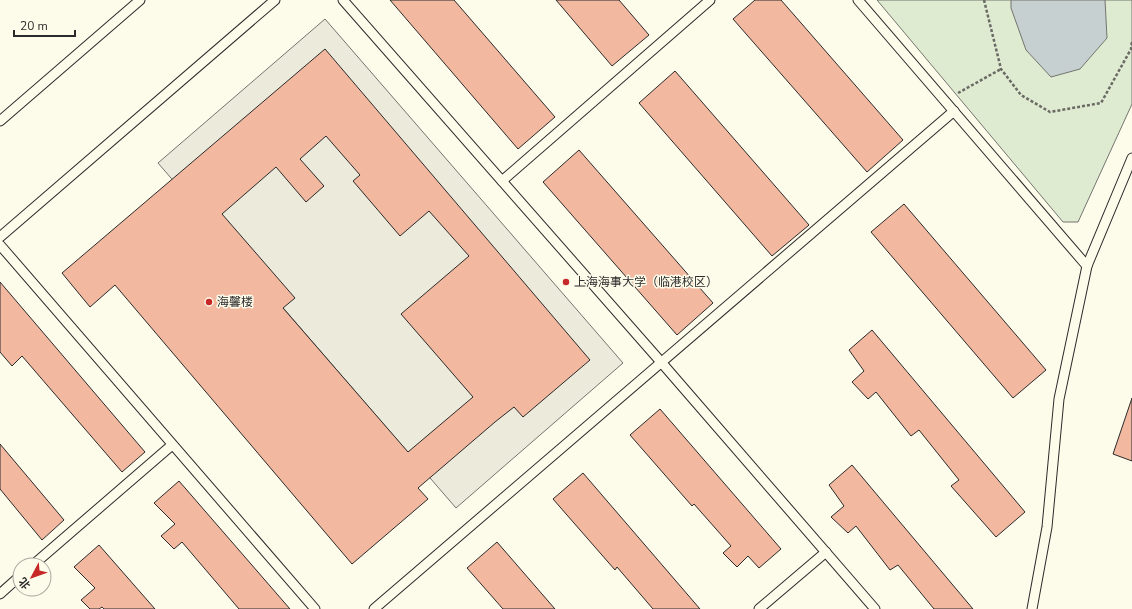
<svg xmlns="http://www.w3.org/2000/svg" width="1132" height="609" font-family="'Nunito Sans','Noto Sans SC',sans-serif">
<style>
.green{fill:#deebd1;stroke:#74746e}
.parking{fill:#eceadb;stroke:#74746e}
.water{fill:#c7d0d0;stroke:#74746e}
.building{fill:#f2b8a0;stroke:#2b2b2b;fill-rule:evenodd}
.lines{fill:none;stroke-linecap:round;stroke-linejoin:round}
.lane-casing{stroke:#2b2b2b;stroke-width:11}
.path{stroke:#6a6964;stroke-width:2.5;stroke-dasharray:3 2;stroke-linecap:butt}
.lane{stroke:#fdfbea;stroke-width:9}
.poi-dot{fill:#c62828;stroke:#fdfbea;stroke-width:1.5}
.labels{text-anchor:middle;stroke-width:3;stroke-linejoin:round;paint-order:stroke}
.poi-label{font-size:12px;fill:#2b2b2b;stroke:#fdfbea;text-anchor:start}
</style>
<rect width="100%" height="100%" fill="#fdfbea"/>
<path class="green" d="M 877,0 L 1132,0 L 1132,104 L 1078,222 L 1063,222 Z"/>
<path class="parking" d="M 325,19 L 623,363 L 456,508 L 158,163 Z"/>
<path class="water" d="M 1011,0 L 1105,0 L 1107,38 L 1080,69 L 1051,77 L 1026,50 L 1011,8 Z"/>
<g class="building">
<path d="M 390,0 L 454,0 L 555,117 L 518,149 Z"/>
<path d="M 556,0 L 619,0 L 649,35 L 612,66 Z"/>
<path d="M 755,0 L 781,0 L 903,140 L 867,172 L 733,19 Z"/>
<path d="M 325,49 L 590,360 L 523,417 L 514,407 L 495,422 L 418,488 L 428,499 L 352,564 L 115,285 L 90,307 L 62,273 ZM 326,136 L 360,175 L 353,181 L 400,236 L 429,211 L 469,256 L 401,314 L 473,397 L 408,452 L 283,308 L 295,298 L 222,214 L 276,167 L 306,202 L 324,186 L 300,159 Z"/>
<path d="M 675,71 L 809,225 L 772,256 L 639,103 Z"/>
<path d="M 579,150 L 713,303 L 677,335 L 543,182 Z"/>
<path d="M 904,204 L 1046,370 L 1013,398 L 871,232 Z"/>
<path d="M 0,282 L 145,452 L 122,472 L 22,356 L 12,366 L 0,352 Z"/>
<path d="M 872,330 L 1025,512 L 996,537 L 951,486 L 959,480 L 919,430 L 911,436 L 876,392 L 868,399 L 852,382 L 864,371 L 849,350 Z"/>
<path d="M 1132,398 L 1132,461 L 1113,454 Z"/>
<path d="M 660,409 L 781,549 L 759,568 L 748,556 L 737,567 L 723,553 L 731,546 L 694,504 L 692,506 L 630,435 Z"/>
<path d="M 0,444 L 64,520 L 42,540 L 0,489 Z"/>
<path d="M 852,465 L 973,609 L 934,609 L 898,565 L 890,570 L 856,526 L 848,533 L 831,517 L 844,506 L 829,485 Z"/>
<path d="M 583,473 L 700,609 L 653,609 L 617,567 L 615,570 L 553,499 Z"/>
<path d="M 179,481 L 290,609 L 239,609 L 182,542 L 174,549 L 161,536 L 175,524 L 154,503 Z"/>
<path d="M 497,542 L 555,609 L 503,609 L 467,568 Z"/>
<path d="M 99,545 L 155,609 L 104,609 L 102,607 L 99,609 L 90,609 L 81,600 L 95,588 L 74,567 Z"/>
</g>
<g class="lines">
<g class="lane-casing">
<g id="lane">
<path d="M 343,0 L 661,362 L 875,609"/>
<path d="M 858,0 L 1087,266"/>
<path d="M 0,121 L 140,0"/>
<path d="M 502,181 L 710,0"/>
<path d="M 0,237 L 275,0"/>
<path d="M 0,245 L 315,609"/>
<path d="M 33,565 L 172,445"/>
<path d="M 0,594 L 20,576"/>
<path d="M 374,609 L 954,111"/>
<path d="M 759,609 L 826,552"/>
<path d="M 1032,609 L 1047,527 L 1059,399 L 1087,266 L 1132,158"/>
</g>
</g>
<g class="path">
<path d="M 984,0 L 1001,69 L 1021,95 L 1050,112 L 1101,103 L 1131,49 L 1132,41"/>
<path d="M 958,93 L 1001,69"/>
</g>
<use href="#lane" class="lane"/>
</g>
<g class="poi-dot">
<circle cx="566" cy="282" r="4"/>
<circle cx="209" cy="302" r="4"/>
</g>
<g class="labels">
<g class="poi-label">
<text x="574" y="286">上海海事大学（临港校区）</text>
<text x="217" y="306">海馨楼</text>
</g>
</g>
<g transform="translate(32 577) rotate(229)"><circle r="19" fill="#fdfbea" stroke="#a9a89e"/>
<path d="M0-3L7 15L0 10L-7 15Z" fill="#c62828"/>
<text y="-6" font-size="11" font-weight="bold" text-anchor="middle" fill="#2b2b2b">北</text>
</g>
<path d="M14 30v6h61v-6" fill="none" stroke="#2b2b2b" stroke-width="2"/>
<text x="20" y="30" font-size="12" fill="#2b2b2b" stroke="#fdfbea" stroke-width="3" paint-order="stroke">20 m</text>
</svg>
